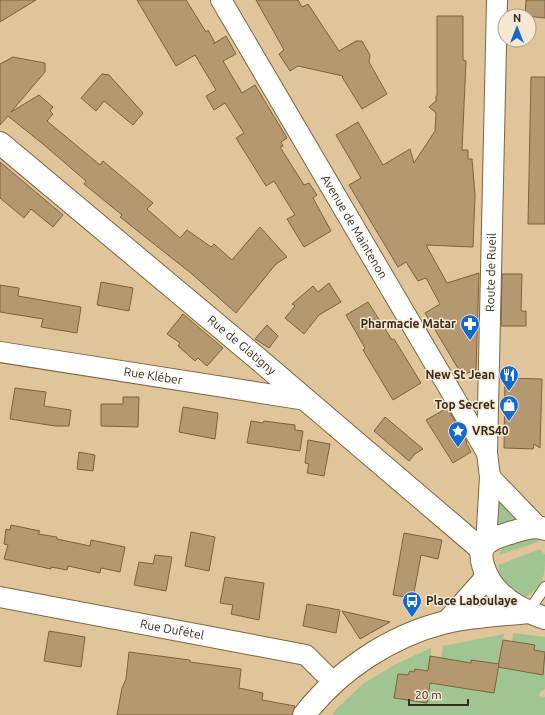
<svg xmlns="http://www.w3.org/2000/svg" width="545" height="715" font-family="Ubuntu,sans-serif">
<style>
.green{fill:#a0c592;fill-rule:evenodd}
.building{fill:#b49870;stroke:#7d633c}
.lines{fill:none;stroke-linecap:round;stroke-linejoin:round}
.lane-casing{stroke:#7f653e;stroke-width:12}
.street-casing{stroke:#7f653e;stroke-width:22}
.secondary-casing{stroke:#7f653e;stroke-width:24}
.lane{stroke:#fff;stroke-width:10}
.street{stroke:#fff;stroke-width:20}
.secondary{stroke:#fff;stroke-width:22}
.labels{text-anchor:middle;stroke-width:3;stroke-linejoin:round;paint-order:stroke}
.street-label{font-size:12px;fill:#362b1a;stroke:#f5e7d2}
.poi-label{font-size:12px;font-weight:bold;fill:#362b1a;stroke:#f5e7d2;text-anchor:end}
</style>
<rect width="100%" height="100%" fill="#e0c49a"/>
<g class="green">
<path d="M 493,496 L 523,518 L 492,528 Z"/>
<path d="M 541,537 L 538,542 L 499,555 C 506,536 524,538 541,537 Z"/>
<path d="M 540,549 L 545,555 C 545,580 543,585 523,599 C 510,590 499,581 498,565 Z"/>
<path d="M 513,633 L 545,637 L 545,689 L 540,692 L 539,696 L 545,697 L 545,715 L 333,715 L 335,710 L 363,684 L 394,665 L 431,648 L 430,667 L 440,668 L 443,646 L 504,634 L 501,651 L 510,653 ZM 472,660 L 499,664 L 494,693 L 457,687 L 461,661 L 471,663 Z"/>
</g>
<g class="building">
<path d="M 0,0 L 36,0 L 0,22 Z"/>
<path d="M 137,0 L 186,0 L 206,32 L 208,30 L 215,43 L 213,44 L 226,36 L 236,54 L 223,61 L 242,93 L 255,85 L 287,138 L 281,142 L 283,146 L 280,147 L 304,185 L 309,183 L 317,195 L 313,198 L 331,231 L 304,247 L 287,219 L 295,215 L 274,181 L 266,186 L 236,138 L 244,133 L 225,103 L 214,110 L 206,96 L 216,90 L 195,55 L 176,66 Z"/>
<path d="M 256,0 L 298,0 L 302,7 L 308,4 L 339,51 L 356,41 L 362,41 L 370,55 L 369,62 L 387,94 L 362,109 L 342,77 L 343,76 L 298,66 L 290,71 L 279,54 L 284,50 Z"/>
<path d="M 526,0 L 545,0 L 545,18 L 525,16 Z"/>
<path d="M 437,16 L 463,16 L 463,60 L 466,61 L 462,150 L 468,150 L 468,159 L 472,159 L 475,195 L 473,247 L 426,245 L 447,283 L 479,273 L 476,370 L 462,375 L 425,313 L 440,304 L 426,278 L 418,281 L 406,262 L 398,267 L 349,185 L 361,178 L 336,135 L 358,122 L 383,165 L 410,149 L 414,163 L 435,131 L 436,113 L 429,107 L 436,101 L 436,96 L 437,96 Z"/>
<path d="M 13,57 L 45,63 L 45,72 L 11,112 L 39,95 L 53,107 L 50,111 L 53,114 L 47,121 L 100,165 L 103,161 L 153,203 L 147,209 L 180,238 L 187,230 L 211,247 L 214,244 L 232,260 L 260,227 L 287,257 L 276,264 L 236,313 L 192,274 L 120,217 L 122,215 L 84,184 L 86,181 L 43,144 L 8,116 L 0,125 L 0,64 Z"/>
<path d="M 102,74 L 109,75 L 143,113 L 133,125 L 104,101 L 96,111 L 81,98 Z"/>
<path d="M 531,77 L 545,77 L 545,224 L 528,224 Z"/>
<path d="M 0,162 L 63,215 L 53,227 L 31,209 L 24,218 L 0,198 Z"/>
<path d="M 502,274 L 522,274 L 521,311 L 526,311 L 526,326 L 501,326 Z"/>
<path d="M 101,282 L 133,288 L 129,311 L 97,305 Z"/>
<path d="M 329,283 L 341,302 L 319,315 L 304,334 L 285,318 L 295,306 L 292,304 L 313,286 L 318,292 Z"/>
<path d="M 0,285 L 19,288 L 18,296 L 81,307 L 77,333 L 41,327 L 43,319 L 0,312 Z"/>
<path d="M 368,302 L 392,340 L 394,339 L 421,383 L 393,400 L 363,350 L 365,348 L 346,315 Z"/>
<path d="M 183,314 L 223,348 L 207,366 L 198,358 L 195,361 L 178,346 L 180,343 L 167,334 Z"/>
<path d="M 267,325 L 278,336 L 269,348 L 255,339 Z"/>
<path d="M 505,378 L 542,379 L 540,448 L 534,444 L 533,449 L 504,448 Z"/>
<path d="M 15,388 L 46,392 L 44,406 L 71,410 L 69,426 L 55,426 L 10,419 Z"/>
<path d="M 123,397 L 139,397 L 138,427 L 101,426 L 101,404 L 123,404 Z"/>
<path d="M 183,407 L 218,413 L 215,439 L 179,432 Z"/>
<path d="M 447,408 L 467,442 L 466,443 L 471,452 L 453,463 L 426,420 Z"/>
<path d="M 385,417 L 423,449 L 415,454 L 409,461 L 374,431 Z"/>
<path d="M 251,421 L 263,423 L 264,421 L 295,425 L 295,430 L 303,431 L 300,451 L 247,443 Z"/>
<path d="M 308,440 L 330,444 L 324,476 L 307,473 L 309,464 L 305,463 Z"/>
<path d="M 79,452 L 95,455 L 93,471 L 77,469 Z"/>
<path d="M 11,525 L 40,531 L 38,534 L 57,537 L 57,539 L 90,546 L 91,540 L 125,547 L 120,572 L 101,568 L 100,573 L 68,566 L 67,570 L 51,567 L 51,569 L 4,559 L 8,545 L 4,544 L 6,529 L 10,530 Z"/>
<path d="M 191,532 L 215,537 L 209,571 L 185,566 Z"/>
<path d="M 404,533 L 442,540 L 438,559 L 421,555 L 413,598 L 393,595 Z"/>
<path d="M 155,555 L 172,557 L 166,591 L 134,585 L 139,562 L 153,564 Z"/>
<path d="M 225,577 L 264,583 L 259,620 L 231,614 L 233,605 L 220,603 Z"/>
<path d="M 307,604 L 340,610 L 336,633 L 303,626 Z"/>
<path d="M 342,611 L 390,622 L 360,639 Z"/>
<path d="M 49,631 L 85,637 L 81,667 L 44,661 Z"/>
<path d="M 503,640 L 535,645 L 534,650 L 545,652 L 543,675 L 498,667 Z"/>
<path d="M 129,652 L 190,660 L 190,662 L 241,669 L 239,688 L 263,693 L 262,700 L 295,706 L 292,715 L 117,715 L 122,688 L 126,679 Z"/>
<path d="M 430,656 L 471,663 L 471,660 L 499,664 L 494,693 L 430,683 L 427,703 L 394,698 L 398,674 L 408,675 L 410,671 L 414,672 L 415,669 L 428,671 Z"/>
</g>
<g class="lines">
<g class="lane-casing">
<path id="lane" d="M 528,612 L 545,587"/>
</g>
<g class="street-casing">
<g id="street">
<path id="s1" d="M 221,0 L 487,453"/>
<path id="s2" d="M 0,352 L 306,400"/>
<path d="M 490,477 L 538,527"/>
<path id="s3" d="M 486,544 L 490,477 L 487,453 L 497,0"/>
<path id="s4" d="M 0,597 L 306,655 L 333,682"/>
</g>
</g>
<g class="secondary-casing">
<g id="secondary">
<path id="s5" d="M 0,143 L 257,358 L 482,550"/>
<path d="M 545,529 C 534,525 524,529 513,532 C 504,535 491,538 485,545 C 480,551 481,558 483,565 C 491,594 517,609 545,618"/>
<path d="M 447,622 L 486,578"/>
<path d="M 304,715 C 339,670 390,636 446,622 C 472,616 501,615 528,612"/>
</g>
</g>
<use href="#lane" class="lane"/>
<use href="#street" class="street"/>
<use href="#secondary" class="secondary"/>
</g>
<defs>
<g id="pharmacy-pin" transform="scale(1)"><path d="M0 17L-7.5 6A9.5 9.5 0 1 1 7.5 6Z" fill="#1369d2" stroke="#f5e7d2"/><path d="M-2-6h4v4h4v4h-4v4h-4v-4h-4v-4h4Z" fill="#fff"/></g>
<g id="restaurant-pin" transform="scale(1)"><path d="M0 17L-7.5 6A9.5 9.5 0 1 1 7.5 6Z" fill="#1369d2" stroke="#f5e7d2"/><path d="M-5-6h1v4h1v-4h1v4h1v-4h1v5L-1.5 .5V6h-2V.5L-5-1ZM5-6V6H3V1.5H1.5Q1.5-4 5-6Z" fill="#fff"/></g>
<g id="shop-pin" transform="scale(1)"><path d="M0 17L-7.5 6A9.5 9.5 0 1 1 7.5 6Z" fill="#1369d2" stroke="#f5e7d2"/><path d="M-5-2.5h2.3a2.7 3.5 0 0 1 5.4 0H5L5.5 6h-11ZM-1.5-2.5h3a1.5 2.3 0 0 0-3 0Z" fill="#fff"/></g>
<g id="sight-pin" transform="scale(1)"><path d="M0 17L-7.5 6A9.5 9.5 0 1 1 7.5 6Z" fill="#1369d2" stroke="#f5e7d2"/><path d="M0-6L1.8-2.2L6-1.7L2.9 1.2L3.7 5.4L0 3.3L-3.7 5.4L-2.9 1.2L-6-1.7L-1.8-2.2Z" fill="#fff"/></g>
<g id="bus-pin" transform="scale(1)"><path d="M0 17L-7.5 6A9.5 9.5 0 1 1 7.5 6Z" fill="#1369d2" stroke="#f5e7d2"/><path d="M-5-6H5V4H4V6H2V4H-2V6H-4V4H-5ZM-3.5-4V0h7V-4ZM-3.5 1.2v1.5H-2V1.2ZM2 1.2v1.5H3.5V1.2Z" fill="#fff"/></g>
</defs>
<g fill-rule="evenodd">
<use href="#pharmacy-pin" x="470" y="324"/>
<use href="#restaurant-pin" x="509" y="375"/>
<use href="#shop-pin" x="509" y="405"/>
<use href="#sight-pin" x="458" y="431"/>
<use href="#bus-pin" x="412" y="601"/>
</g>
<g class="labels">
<g class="street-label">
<text dy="4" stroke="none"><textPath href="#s1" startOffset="263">Avenue de Maintenon</textPath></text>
<text dy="4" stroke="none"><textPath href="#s3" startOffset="272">Route de Rueil</textPath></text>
<text dy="4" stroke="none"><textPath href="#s5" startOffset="315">Rue de Glatigny</textPath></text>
<text dy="4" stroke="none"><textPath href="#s2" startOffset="155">Rue Kléber</textPath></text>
<text dy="4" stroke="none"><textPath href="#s4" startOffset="175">Rue Dufétel</textPath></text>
</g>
<g class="poi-label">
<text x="456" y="328">Pharmacie Matar</text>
<text x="495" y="379">New St Jean</text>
<text x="495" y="409">Top Secret</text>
<text x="472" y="435" text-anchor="start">VRS40</text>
<text x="426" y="605" text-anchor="start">Place Laboulaye</text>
</g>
</g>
<g transform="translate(517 28)"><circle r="19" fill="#f5e7d2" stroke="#a99c88"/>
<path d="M0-3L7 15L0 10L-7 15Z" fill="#1369d2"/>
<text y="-6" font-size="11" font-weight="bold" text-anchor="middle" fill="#362b1a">N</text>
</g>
<path d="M409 699v6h59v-6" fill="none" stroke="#362b1a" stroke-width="2"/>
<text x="415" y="699" font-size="12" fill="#362b1a" stroke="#f5e7d2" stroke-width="3" paint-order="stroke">20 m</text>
</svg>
